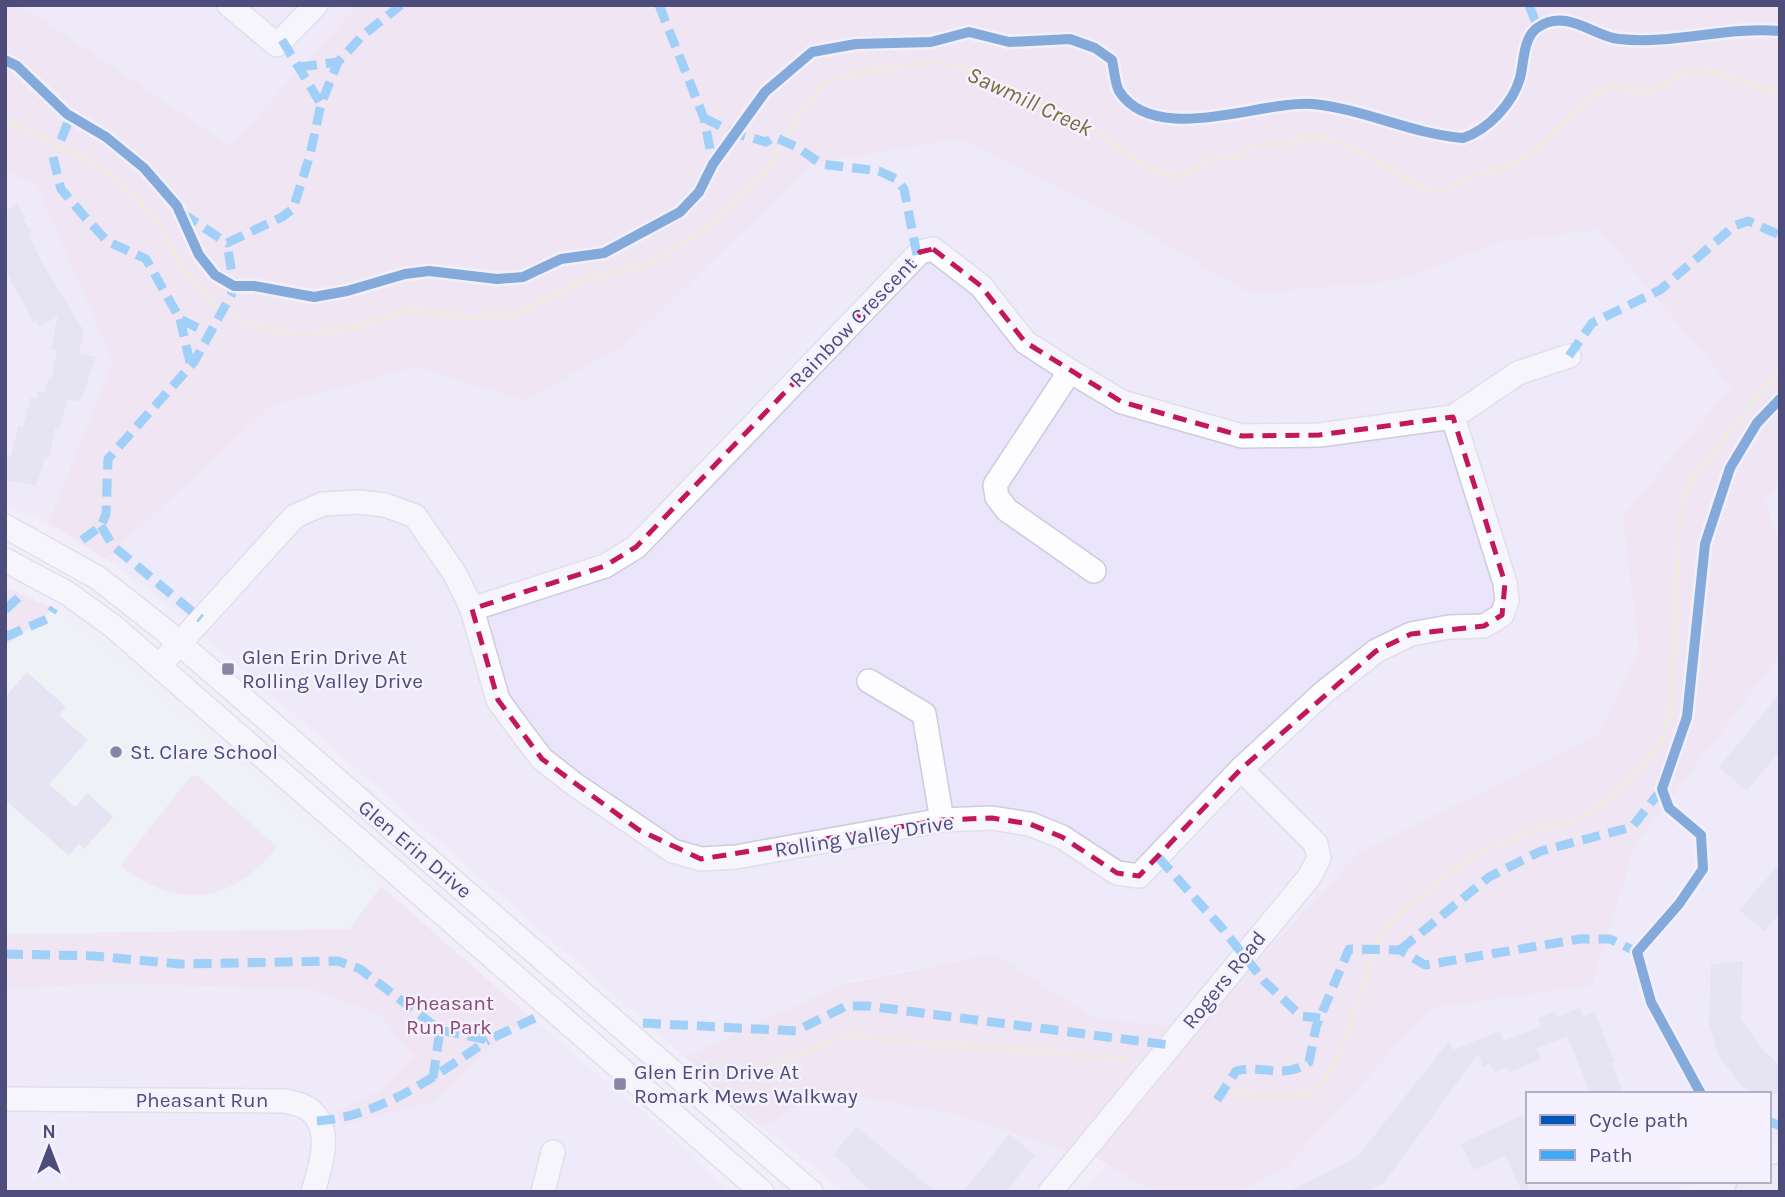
<svg xmlns="http://www.w3.org/2000/svg" width="1785" height="1197" font-family="Karla,sans-serif">
<style>
.residential{fill:#eae5fa}
.education{fill:#ebf5f2}
.green{fill:#eed9ec}
.lines{fill:none;stroke-linecap:round;stroke-linejoin:round}
.stream{stroke:#ebe5cf;stroke-width:5}
.building{fill:#dad8e8}
.minor-casing{stroke:#cdccdb;stroke-width:26}
.major-casing{stroke:#cdcbda;stroke-width:32}
.minor{stroke:#fdfcfe;stroke-width:23}
.major{stroke:#ebe7f3;stroke-width:28}
.quiet{stroke:#3fa9f5;stroke-width:9;stroke-dasharray:18 9;stroke-linecap:butt}
.cycleway-casing{stroke:#f5f1ff;stroke-width:15}
.cycleway{stroke:#0057b8;stroke-width:10}
.marked{fill:none;stroke:#c2185b;stroke-width:5;stroke-dasharray:14 9;stroke-linejoin:round}
.poi-dot{fill:#8785a6;stroke:#f5f1ff;stroke-width:2.5}
.labels{text-anchor:middle;stroke-width:5;stroke-linejoin:round;paint-order:stroke}
.street-label{font-size:21px;fill:#4e4c7a;stroke:#f5f1ff}
.poi-label{font-size:21px;fill:#4e4c7a;stroke:#f5f1ff;text-anchor:start}
.park-label{font-size:21px;fill:#8c4972;stroke:#f5f1ff}
.water-label{font-size:23px;font-style:italic;fill:#776e3b;stroke:#f5f1ff}
</style>
<rect width="100%" height="100%" fill="#f1eef9"/>
<g class="residential">
<path d="M 12,5 L 358,5 L 230,146 L 40,18 Z"/>
<path d="M 961,138 L 1143,231 L 1251,294 L 1401,280 L 1500,242 L 1599,230 L 1731,387 L 1622,515 L 1639,649 L 1599,736 L 1476,795 L 1198,1028 L 1098,1020 L 994,954 L 846,982 L 685,1057 L 174,609 L 106,559 L 271,406 L 417,367 L 525,401 L 629,342 L 811,164 Z"/>
<path d="M 5,171 L 37,186 L 113,361 L 48,523 L 5,505 Z"/>
<path d="M 1780,481 L 1780,541 L 1764,500 Z"/>
<path d="M 1780,654 L 1780,1143 L 1769,1148 L 1769,1094 L 1528,1094 L 1528,1181 L 1698,1181 L 1673,1192 L 1241,1192 L 1288,1165 L 1430,1008 L 1592,985 L 1635,846 Z"/>
<path d="M 114,984 L 308,988 L 379,1014 L 414,1057 L 379,1091 L 337,1111 L 435,1101 L 528,1015 L 693,1154 L 729,1192 L 5,1192 L 5,988 Z"/>
<path d="M 862,1097 L 960,1115 L 1070,1152 L 1037,1192 L 846,1192 L 763,1128 L 805,1098 Z"/>
<path d="M 1107,1164 L 1153,1192 L 1082,1192 Z"/>
</g>
<path class="education" d="M 53,609 L 106,647 L 381,886 L 350,929 L 5,934 L 5,647 Z"/>
<g class="green">
<path d="M 5,5 L 12,5 L 40,18 L 230,146 L 358,5 L 1780,5 L 1780,481 L 1764,500 L 1780,541 L 1780,654 L 1635,846 L 1592,985 L 1431,1008 L 1288,1165 L 1241,1192 L 1153,1192 L 1095,1157 L 1198,1028 L 1359,852 L 1599,735 L 1639,649 L 1622,516 L 1731,387 L 1599,230 L 1500,242 L 1401,280 L 1251,294 L 1143,231 L 961,138 L 812,164 L 629,342 L 525,401 L 417,367 L 271,406 L 106,559 L 48,523 L 113,361 L 37,186 L 5,171 Z"/>
<path d="M 5,586 L 53,609 L 5,647 Z"/>
<path d="M 198,776 L 277,847 C 231,904 179,911 120,866 L 190,777 Z"/>
<path d="M 381,886 L 528,1015 L 435,1101 L 342,1125 L 337,1111 L 379,1091 L 414,1057 L 379,1014 L 308,988 L 114,984 L 5,988 L 5,934 L 350,929 Z"/>
<path d="M 994,954 L 1098,1020 L 1170,1025 L 1070,1152 L 960,1115 L 862,1097 L 805,1098 L 763,1128 L 729,1103 L 685,1057 L 840,985 Z"/>
</g>
<g class="lines">
<g class="stream">
<path d="M 5,120 L 96,165 L 137,197 L 161,228 L 179,264 L 215,306 L 249,324 L 303,336 L 352,328 L 410,309 L 466,318 L 511,316 L 585,280 L 645,265 L 703,231 L 766,172 L 799,115 L 826,81 L 877,69 L 937,62 L 977,72 L 1101,135 L 1146,167 L 1180,177 L 1209,160 L 1242,155 L 1253,145 L 1284,144 L 1310,136 L 1345,144 L 1425,189 L 1443,193 L 1462,179 L 1507,167 L 1529,155 L 1590,97 L 1613,87 L 1649,93 L 1687,72 L 1706,70 L 1780,94"/>
<path d="M 738,1078 L 845,1036 L 1124,1059"/>
<path d="M 1216,1089 C 1241,1092 1287,1103 1311,1091 C 1345,1075 1362,973 1380,939 C 1390,921 1410,907 1424,893 C 1455,865 1489,846 1529,832 C 1542,828 1557,827 1570,822 C 1599,810 1649,766 1663,737 C 1667,728 1668,716 1671,706 L 1680,508 L 1692,479 L 1780,368"/>
</g>
</g>
<g class="building">
<path d="M 17,204 L 26,218 L 23,219 L 32,232 L 29,234 L 42,263 L 84,331 L 79,353 L 96,357 L 80,402 L 67,399 L 60,429 L 55,428 L 49,458 L 45,457 L 36,486 L 5,480 L 5,463 L 8,455 L 11,456 L 18,426 L 23,427 L 31,397 L 37,399 L 38,391 L 45,393 L 48,378 L 51,379 L 57,351 L 51,349 L 58,316 L 40,327 L 36,321 L 34,323 L 5,270 L 5,212 Z"/>
<path d="M 27,672 L 66,707 L 59,715 L 88,740 L 49,784 L 75,807 L 87,793 L 113,817 L 84,849 L 79,844 L 69,856 L 5,800 L 5,697 Z"/>
<path d="M 1780,693 L 1780,751 L 1747,791 L 1719,767 Z"/>
<path d="M 1780,863 L 1780,913 L 1764,931 L 1739,910 Z"/>
<path d="M 1743,961 L 1741,1019 L 1762,1049 L 1780,1066 L 1780,1094 L 1753,1094 L 1742,1086 L 1719,1057 L 1709,1024 L 1711,964 Z"/>
<path d="M 1580,1008 L 1583,1017 L 1595,1012 L 1615,1062 L 1611,1063 L 1624,1094 L 1591,1094 L 1567,1036 L 1536,1049 L 1541,1059 L 1509,1072 L 1507,1067 L 1494,1073 L 1490,1064 L 1483,1067 L 1478,1054 L 1384,1183 L 1366,1192 L 1287,1192 L 1357,1157 L 1449,1041 L 1453,1050 L 1499,1031 L 1503,1041 L 1541,1026 L 1538,1018 L 1555,1011 L 1557,1017 Z"/>
<path d="M 1522,1115 L 1528,1126 L 1528,1192 L 1522,1192 L 1505,1155 L 1474,1170 L 1461,1144 Z"/>
<path d="M 856,1126 L 936,1192 L 874,1192 L 850,1173 L 850,1168 L 833,1155 Z"/>
<path d="M 1009,1134 L 1035,1155 L 1006,1192 L 963,1192 Z"/>
</g>
<g class="lines">
<g class="minor-casing">
<g id="minor">
<path d="M 229,5 L 277,45 L 316,5"/>
<path d="M 1070,371 L 995,485 L 997,497 L 1007,510 L 1094,571"/>
<path d="M 5,526 L 98,578 L 163,629 L 811,1192"/>
<path d="M 5,560 L 67,593 L 114,627 L 762,1192"/>
<path d="M 472,609 L 605,566 L 636,547 L 920,252 L 933,249 L 981,286 L 1025,342 L 1070,371 L 1122,402 L 1242,436 L 1319,435 L 1453,417 L 1518,373 L 1569,356"/>
<path d="M 159,666 L 295,516 L 323,504 L 358,502 L 385,505 L 415,516 L 455,574 L 472,609 L 498,700 L 520,730 L 542,759 L 574,784 L 673,851 L 701,859 L 736,857 L 942,820 L 992,818 L 1030,824 L 1062,837 L 1117,873 L 1139,876 L 1241,769 L 1323,693 L 1376,651 L 1411,634 L 1449,627 L 1484,626 L 1502,615 L 1507,601 L 1505,583 L 1453,417"/>
<path d="M 869,681 L 924,714 L 942,820"/>
<path d="M 5,1099 L 286,1101 C 292,1103 301,1104 307,1108 C 335,1126 320,1168 313,1192"/>
<path d="M 543,1192 L 553,1152"/>
<path d="M 1050,1192 L 1310,876 L 1319,858 L 1316,844 L 1241,769"/>
</g>
</g>
<g class="major-casing">
<path id="major" d="M 1750,1192 L 1780,1178"/>
</g>
<use href="#minor" class="minor"/>
<use href="#major" class="major"/>
<g class="quiet">
<path d="M 659,5 L 704,118 L 713,164"/>
<path d="M 1529,5 L 1538,28"/>
<path d="M 282,40 L 321,104"/>
<path d="M 299,67 L 338,62"/>
<path d="M 704,118 L 734,133 L 766,142 L 774,137 L 797,147 L 821,164 L 879,171 L 896,179 L 904,189 L 917,255"/>
<path d="M 61,140 L 70,117"/>
<path d="M 53,157 L 61,189 L 84,216 L 107,241 L 146,259 L 180,319 L 210,334"/>
<path d="M 182,213 L 227,243 L 282,217 L 293,209 L 310,155 L 321,104 L 338,62 L 363,35 L 401,5"/>
<path d="M 180,319 L 191,367"/>
<path d="M 1569,356 L 1592,323 L 1660,290 L 1734,226 L 1748,221 L 1780,235"/>
<path d="M 101,526 L 113,546 L 201,619"/>
<path d="M 82,540 L 101,526 L 106,514 L 108,459 L 194,362 L 231,295 L 234,286 L 227,243"/>
<path d="M 5,610 L 20,596"/>
<path d="M 5,637 L 47,619 L 54,608"/>
<path d="M 1158,857 L 1221,927 L 1265,982 L 1301,1016 L 1320,1018"/>
<path d="M 1400,950 L 1489,877 L 1541,851 L 1632,827 L 1662,789"/>
<path d="M 5,954 L 94,956 L 180,964 L 338,961 L 360,969 L 440,1030 L 488,1040 L 535,1018"/>
<path d="M 643,1023 L 796,1031 L 846,1006 L 868,1006 L 1170,1045"/>
<path d="M 433,1078 L 440,1030"/>
<path d="M 1217,1100 L 1236,1071 C 1262,1064 1284,1080 1309,1062 L 1316,1027 L 1349,949 L 1400,950 L 1425,965 L 1580,939 L 1610,939 L 1637,952"/>
<path d="M 317,1121 C 380,1117 437,1075 488,1040"/>
<path d="M 1769,1121 L 1780,1126"/>
</g>
<g class="cycleway-casing">
<g id="cycleway">
<path d="M 5,60 L 17,66 L 67,114 L 106,137 L 144,168 L 177,206 L 199,255 L 215,275 L 234,286 L 254,286 L 314,297 L 347,291 L 405,274 L 429,271 L 497,279 L 523,277 L 561,259 L 604,253 L 680,212 L 699,192 L 713,164 L 765,92 L 812,52 L 856,44 L 931,42 L 969,32 L 1009,42 L 1070,39 L 1095,48 L 1112,60 C 1114,69 1115,84 1119,91 C 1155,147 1261,100 1313,104 C 1364,109 1412,134 1463,138 C 1488,130 1513,103 1520,78 C 1524,63 1523,38 1537,28 C 1567,7 1594,37 1619,39 C 1673,45 1726,26 1780,31"/>
<path d="M 1701,1094 L 1651,1002 L 1637,952 L 1679,904 L 1703,869 L 1701,835 L 1669,808 L 1662,789 L 1687,717 L 1705,544 L 1730,468 L 1757,423 L 1780,399"/>
</g>
</g>
<use href="#cycleway" class="cycleway"/>
</g>
<path d="M0 0H1785V1197H0ZM 933,249 L 981,286 L 1025,342 L 1122,402 L 1242,436 L 1319,435 L 1453,417 L 1505,583 L 1502,615 L 1484,626 L 1411,634 L 1376,651 L 1241,769 L 1139,876 L 1117,873 L 1062,837 L 1030,824 L 992,818 L 942,820 L 701,859 L 639,830 L 542,759 L 498,700 L 472,609 L 605,566 L 636,547 L 920,252 Z" fill="#f1eef9" fill-opacity=".55" fill-rule="evenodd"/>
<path class="marked" d="M 933,249 L 981,286 L 1025,342 L 1122,402 L 1242,436 L 1319,435 L 1453,417 L 1505,583 L 1502,615 L 1484,626 L 1411,634 L 1376,651 L 1241,769 L 1139,876 L 1117,873 L 1062,837 L 1030,824 L 992,818 L 942,820 L 701,859 L 639,830 L 542,759 L 498,700 L 472,609 L 605,566 L 636,547 L 920,252 Z"/>
<g class="poi-dot">
<rect x="221" y="662" width="14" height="14" rx="3.5"/>
<circle cx="116" cy="752" r="7"/>
<rect x="613" y="1077" width="14" height="14" rx="3.5"/>
</g>
<g class="labels">
<g class="street-label">
<text transform="translate(853 322) rotate(-46)" y="7">Rainbow Crescent</text>
<text transform="translate(864 836) rotate(-9)" y="7">Rolling Valley Drive</text>
<text transform="translate(415 849) rotate(40)" y="7">Glen Erin Drive</text>
<text transform="translate(1224 980) rotate(-51)" y="7">Rogers Road</text>
<text x="202" y="1107">Pheasant Run</text>
</g>
<g class="poi-label">
<text x="242" y="664">Glen Erin Drive At<tspan x="242" dy="24">Rolling Valley Drive</tspan></text>
<text x="130" y="759">St. Clare School</text>
<text x="634" y="1079">Glen Erin Drive At<tspan x="634" dy="24">Romark Mews Walkway</tspan></text>
</g>
<g class="park-label">
<text x="449" y="1010">Pheasant<tspan x="449" dy="24">Run Park</tspan></text>
</g>
<g class="water-label">
<text transform="translate(1030 101) rotate(25)" y="8">Sawmill Creek</text>
</g>
</g>
<rect width="1785" height="1197" fill="none" stroke="#4e4c7a" stroke-width="14"/>
<rect x="1526" y="1092" width="245" height="91" fill="#f5f1ff" stroke="#b2afca" stroke-width="2"/>
<rect x="1540" y="1115" width="35" height="10" fill="#0057b8" stroke="#b2afca" stroke-width="2"/>
<text x="1589" y="1127" font-size="21" fill="#4e4c7a">Cycle path</text>
<rect x="1540" y="1150" width="35" height="10" fill="#3fa9f5" stroke="#b2afca" stroke-width="2"/>
<text x="1589" y="1162" font-size="21" fill="#4e4c7a">Path</text>
<g transform="translate(49 1148)" stroke="#f5f1ff" stroke-width="5" paint-order="stroke">
<path d="M0-5L12 26L0 18L-12 26Z" fill="#4e4c7a"/>
<text y="-10" font-size="19" font-weight="bold" text-anchor="middle" fill="#4e4c7a">N</text>
</g>
</svg>
